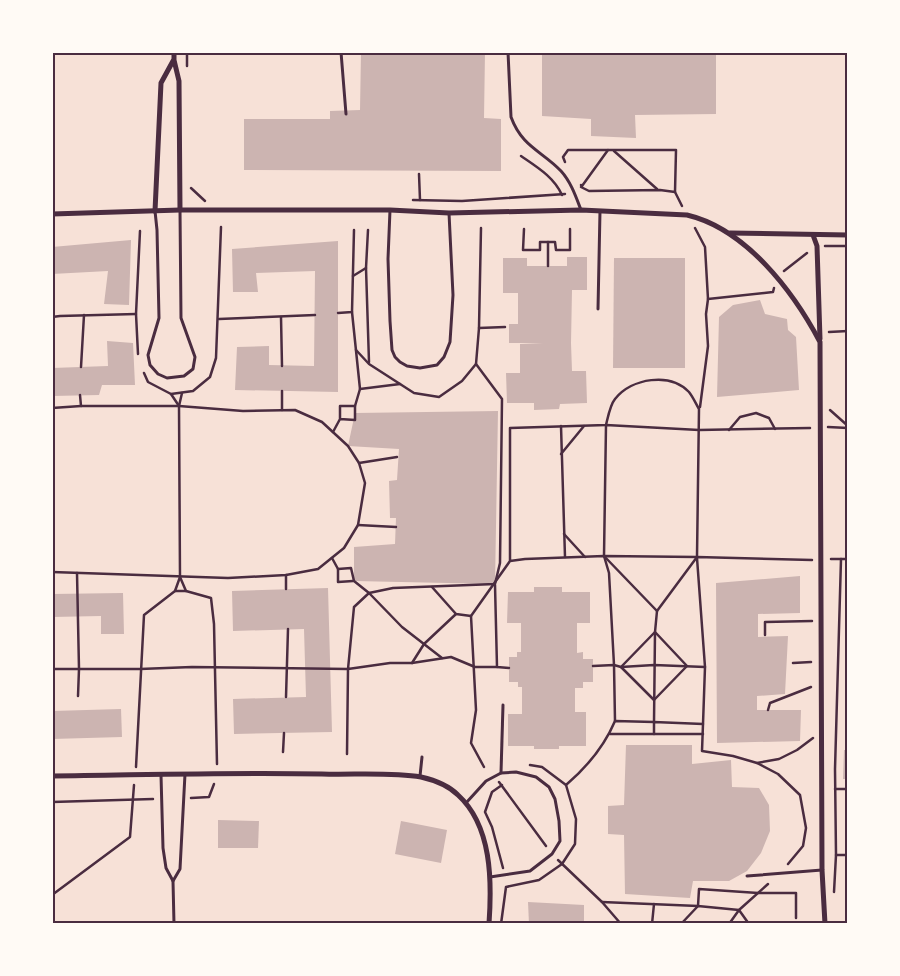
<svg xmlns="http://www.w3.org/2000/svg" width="900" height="976" font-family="Lato,sans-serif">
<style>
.building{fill:#ccb4b1}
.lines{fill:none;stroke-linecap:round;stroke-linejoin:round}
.path{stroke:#4a2c40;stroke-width:2.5}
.service{stroke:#4a2c40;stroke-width:3}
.minor{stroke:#4a2c40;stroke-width:5}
.neatline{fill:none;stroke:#4a2c40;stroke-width:2}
</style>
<rect width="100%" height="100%" fill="#f7e1d7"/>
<g class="building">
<path d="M 361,52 L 485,52 L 484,118 L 501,119 L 501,171 L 244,170 L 244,119 L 330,119 L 330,111 L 360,110 Z"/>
<path d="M 542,52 L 716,52 L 716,114 L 635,115 L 636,138 L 591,136 L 591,119 L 542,116 Z"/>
<path d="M 131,240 L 129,305 L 104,304 L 108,271 L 52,274 L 52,247 Z"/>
<path d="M 338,241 L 338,392 L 235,390 L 237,347 L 269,346 L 269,365 L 314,366 L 315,271 L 256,273 L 258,292 L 233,292 L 232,249 Z"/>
<path d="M 567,257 L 587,257 L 587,290 L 572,290 L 571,343 L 572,371 L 586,371 L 587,403 L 560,404 L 559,409 L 534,410 L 534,403 L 507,403 L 506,373 L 520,373 L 520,344 L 543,343 L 509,343 L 509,324 L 518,324 L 518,293 L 503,293 L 503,258 L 527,258 L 527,266 L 567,266 Z"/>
<path d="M 614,258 L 685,258 L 685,368 L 613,368 Z"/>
<path d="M 760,300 L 765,314 L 787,319 L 788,330 L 796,337 L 799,390 L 717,397 L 719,317 L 733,305 Z"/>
<path d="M 107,341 L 133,343 L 135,385 L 102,385 L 99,395 L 52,396 L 52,368 L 108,366 Z"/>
<path d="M 498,411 L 495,584 L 354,581 L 354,547 L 395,544 L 396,518 L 390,518 L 389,481 L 397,480 L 399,449 L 348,446 L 355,413 Z"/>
<path d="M 800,576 L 800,613 L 758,614 L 758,637 L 788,636 L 785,694 L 757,696 L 757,710 L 801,710 L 800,741 L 717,743 L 716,583 Z"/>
<path d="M 534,587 L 562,587 L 562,592 L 590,592 L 590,623 L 577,623 L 577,653 L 583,652 L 583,659 L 593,659 L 593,682 L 583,682 L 583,688 L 575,688 L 575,712 L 586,712 L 586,746 L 559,746 L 559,749 L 534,749 L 534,746 L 508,746 L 508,714 L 522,714 L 522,687 L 518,687 L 518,682 L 509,682 L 509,657 L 517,657 L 517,652 L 521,652 L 521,623 L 507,623 L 508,592 L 534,592 Z"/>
<path d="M 328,588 L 332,732 L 234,734 L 233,699 L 306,697 L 304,629 L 233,631 L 232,591 Z"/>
<path d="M 123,593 L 124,634 L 101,634 L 101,616 L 52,617 L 52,594 Z"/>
<path d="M 121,709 L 122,737 L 52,739 L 52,711 Z"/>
<path d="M 626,745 L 692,745 L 692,764 L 731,760 L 732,787 L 759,788 L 769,805 L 770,831 L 761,853 L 747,871 L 729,881 L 693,881 L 690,898 L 625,894 L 624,835 L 608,834 L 608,806 L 624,805 Z"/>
<path d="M 844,750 L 848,750 L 848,779 L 843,779 Z"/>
<path d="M 218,820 L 259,821 L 258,848 L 218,848 Z"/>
<path d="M 401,821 L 447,830 L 441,863 L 395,854 Z"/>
<path d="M 528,902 L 584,905 L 584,924 L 529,924 Z"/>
</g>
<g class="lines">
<g class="path">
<path d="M 187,66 L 187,52"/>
<path d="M 614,151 L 657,189"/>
<path d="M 521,156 C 537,167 554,177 562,195"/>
<path d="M 565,162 L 563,157 L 568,150 L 676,150 L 675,192 L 660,190 L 589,191 L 581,187"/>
<path d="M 419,174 L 420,200"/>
<path d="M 581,185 L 582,186 L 608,150"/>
<path d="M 191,188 L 205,201"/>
<path d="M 675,192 L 682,206"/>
<path d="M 413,200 L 462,201 L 565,194"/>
<path d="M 481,228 L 479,328 L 476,364 L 502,399 L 500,563 L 495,584 L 393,588 L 369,593 L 354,607 L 348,669 L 390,663 L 412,663 L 451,657 L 475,667 L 497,667"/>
<path d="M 695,228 L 705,247 L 708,299"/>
<path d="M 524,229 L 523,250 L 540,250 L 540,242 L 555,242 L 556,250 L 570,250 L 570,229"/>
<path d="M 368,230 L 366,268 L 369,362"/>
<path d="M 825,246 L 847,246"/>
<path d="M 548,266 L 548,242"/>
<path d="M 784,271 L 807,253"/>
<path d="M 353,276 L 366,268"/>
<path d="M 352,312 L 360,389 L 355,406"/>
<path d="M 338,313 L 352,312 L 354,230"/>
<path d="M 52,317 L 60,316 L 136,314"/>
<path d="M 281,317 L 282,366"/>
<path d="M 219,319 L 315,315"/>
<path d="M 479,328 L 505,327"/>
<path d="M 829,332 L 848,331"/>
<path d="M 356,350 L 369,364 L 414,393 L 439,397 L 462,381 L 476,364"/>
<path d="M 138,354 L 136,314 L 140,231"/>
<path d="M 81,367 L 84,315"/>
<path d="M 144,373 L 148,382 L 171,394 L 179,406 L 180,577"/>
<path d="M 360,389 L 400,384"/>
<path d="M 171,394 L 193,391 L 210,377 L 216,358 L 221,227"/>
<path d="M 80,395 L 81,406"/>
<path d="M 179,406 L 182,393"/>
<path d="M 700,407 L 708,346 L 706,314 L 708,299 L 773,292 L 774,288"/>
<path d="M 52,408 L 81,406 L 179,406 L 243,411 L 295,410 L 322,422 L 348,446 L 359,463 L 365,483 L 358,525 L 344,548 L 318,569 L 286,575 L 228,578 L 52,572"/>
<path d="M 282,410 L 282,391"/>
<path d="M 830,410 L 848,426"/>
<path d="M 561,426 L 565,557"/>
<path d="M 828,427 L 848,428"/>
<path d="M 810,428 L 699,430 L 606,425 L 604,556 L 657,611 L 697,557 L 812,560"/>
<path d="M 729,430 L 740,417 L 756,413 L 769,418 L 775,429"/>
<path d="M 333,432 L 340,419 L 340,406 L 355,406 L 355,420 L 340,419"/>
<path d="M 561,454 L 584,426"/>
<path d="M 359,463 L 397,457"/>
<path d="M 358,525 L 396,527"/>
<path d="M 564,534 L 585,557"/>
<path d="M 604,556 L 609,573 L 614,665 L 621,667 L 654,665 L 705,667"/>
<path d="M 332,558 L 338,569 L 338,582 L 353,581"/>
<path d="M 831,559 L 848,559"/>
<path d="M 338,569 L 351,568 L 354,581 L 369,593 L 402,627 L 442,658"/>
<path d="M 77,573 L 79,669 L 78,696"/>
<path d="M 286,575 L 286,589"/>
<path d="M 495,585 L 497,667 L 509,668"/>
<path d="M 432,587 L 456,614 L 471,616 L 510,561 L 525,559 L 604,556 L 697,557 L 699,409 C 696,404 693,397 689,392 C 670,372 632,378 615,399 C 610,405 608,417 606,425 L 510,428 L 510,561"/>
<path d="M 175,591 L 186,591"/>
<path d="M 471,616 L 476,710 L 471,743 L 484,767"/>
<path d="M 655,632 L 687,666 L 654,700 L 621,667 Z"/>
<path d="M 765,635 L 765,622 L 812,621"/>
<path d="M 412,663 L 424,644 L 456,614"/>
<path d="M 793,663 L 811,662"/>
<path d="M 593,666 L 614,665 L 615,721"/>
<path d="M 55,669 L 140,669 L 192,667 L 348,669 L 347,754"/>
<path d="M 286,697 L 288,629"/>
<path d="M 768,710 L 770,703 L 811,687"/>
<path d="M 703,724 L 702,751 L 733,756 L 757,763 L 779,759 L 797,750 L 813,738"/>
<path d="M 610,734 L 703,734"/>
<path d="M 654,734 L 654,722 L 703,724 L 705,667 L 697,558"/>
<path d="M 283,752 L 284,733"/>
<path d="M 757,763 L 778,774 L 800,795 L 806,828 L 803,846 L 788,864"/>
<path d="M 530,765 L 542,767 L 566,785 C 587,767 604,747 615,721 L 654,722 L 655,632 L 657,611"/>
<path d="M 136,767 L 144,615 L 175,591 L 180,577 L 186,591 L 211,598 L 214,624 L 217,764"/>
<path d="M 499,782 L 546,846"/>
<path d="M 502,785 L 492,792 L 485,812 L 492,827 L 503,868"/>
<path d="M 835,789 L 848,789"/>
<path d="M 191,798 L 209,797 L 214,784"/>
<path d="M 52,802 L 153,799"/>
<path d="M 836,855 L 848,855"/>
<path d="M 558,860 L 602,902 L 621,924"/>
<path d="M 834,892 L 836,855 L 835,769 L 841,559"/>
<path d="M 52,895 L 130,837 L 134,785"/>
<path d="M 602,902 L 698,906 L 699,889 L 758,893 L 796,893 L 796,918"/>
<path d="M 501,924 L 506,887 L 539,880 L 562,864 L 575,844 L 576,819 L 566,785"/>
<path d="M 652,924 L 654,904"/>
<path d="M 681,924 L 698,906 L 739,910 L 749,924"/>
<path d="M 729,924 L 739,910 L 768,884"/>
</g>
<g class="service">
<path d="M 341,52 L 346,114"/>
<path d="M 508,52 L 511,117 C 522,147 542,151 561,171 C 571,182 576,197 581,210"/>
<path d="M 390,210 L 388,259 L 390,321 L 392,350 L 395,357 L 400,362 L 407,366 L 420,368 L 437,365 L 444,357 L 450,342 L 453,295 L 449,213"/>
<path d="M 155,211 L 157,230 L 159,318 L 148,355 L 150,365 L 158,374 L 167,378 L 184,376 L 193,369 L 195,357 L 181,318 L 180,210"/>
<path d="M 598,309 L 600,211"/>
<path d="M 501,773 L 503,705"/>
<path d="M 161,775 L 163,848 L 166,868 L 173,881 L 174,924"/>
<path d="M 420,776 L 422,757"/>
<path d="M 466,803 L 486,781 L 501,773 L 516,772 L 536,777 L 549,787 L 555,799 L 559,821 L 560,841 L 552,854 L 530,871 L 490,877"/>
<path d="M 747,876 L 822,870"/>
<path d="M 173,881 L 180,869 L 185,774"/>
</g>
<g class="minor">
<path d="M 174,52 L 174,60 L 179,81 L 180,210"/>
<path d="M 155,211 L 161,83 L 173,61"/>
<path d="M 52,214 L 180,210 L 390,210 L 449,213 L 581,210 L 687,215 C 746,229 793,291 820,342 L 822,870 L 825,924"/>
<path d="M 730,233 L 848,235"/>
<path d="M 813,235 L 817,246 L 820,339"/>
<path d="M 52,776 C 142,775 232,772 322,774 C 352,775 392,772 421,777 C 434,780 449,786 458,795 C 492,826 492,881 489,924"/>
</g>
</g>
<rect width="900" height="976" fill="none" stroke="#fffaf5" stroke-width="108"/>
<rect x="54" y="54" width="792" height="868" class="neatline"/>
</svg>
